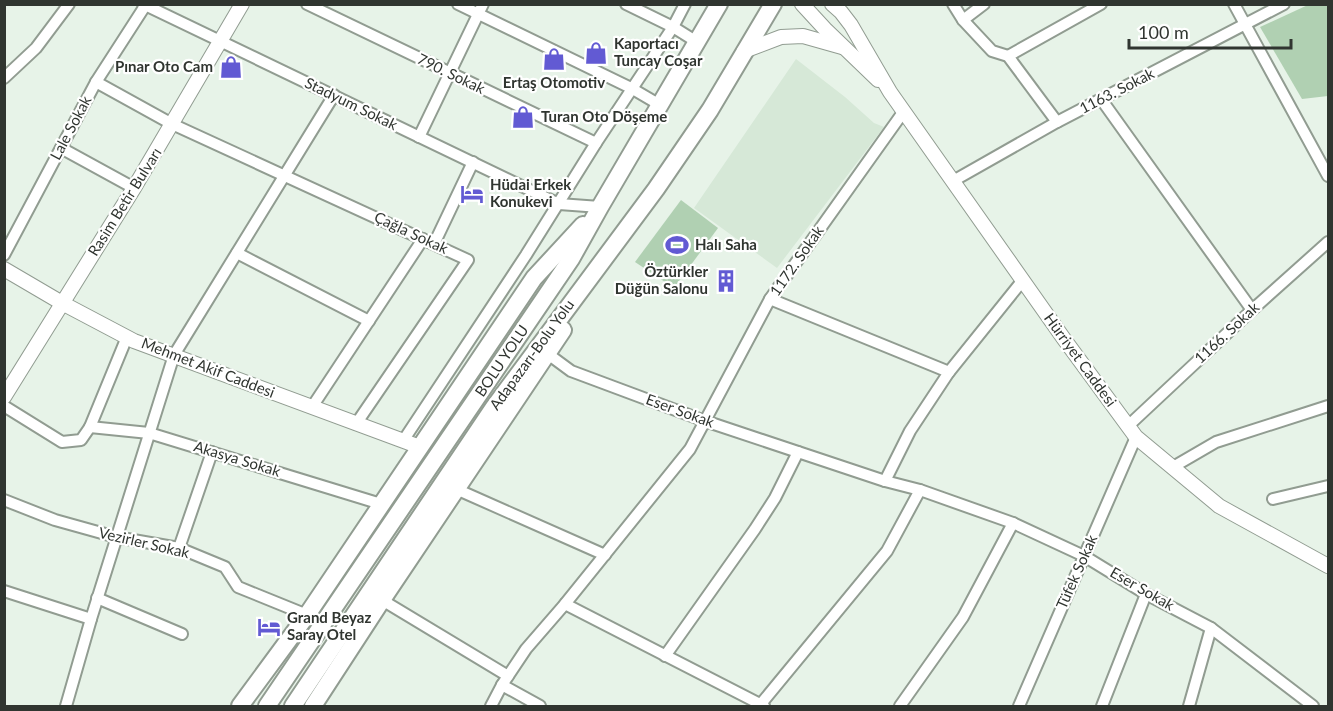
<svg xmlns="http://www.w3.org/2000/svg" width="1333" height="711" font-family="Lato,sans-serif">
<style>
.built{fill:#d6e8d7}
.green{fill:#b0d0b2}
.lines{fill:none;stroke-linecap:round;stroke-linejoin:round}
.minor-casing{stroke:#919c91;stroke-width:14}
.major-casing{stroke:#919c91;stroke-width:16}
.highway-casing{stroke:#919c91;stroke-width:20}
.minor{stroke:#fff;stroke-width:10}
.major{stroke:#fff;stroke-width:14}
.highway{stroke:#fff;stroke-width:16}
.labels{text-anchor:middle;stroke-width:4.5;stroke-linejoin:round;paint-order:stroke}
.poi-label{font-size:15px;font-weight:bold;fill:#303530;stroke:#fff;text-anchor:start}
.street-label{font-size:15px;fill:#303530;stroke:#fff}
</style>
<rect width="100%" height="100%" fill="#e7f3e8"/>
<path class="built" d="M 796,59 L 845,97 L 874,123 L 884,127 L 777,268 L 694,208 Z"/>
<g class="green">
<path d="M 1310,4 L 1328,5 L 1328,96 L 1302,99 L 1260,27 Z"/>
<path d="M 681,200 L 718,228 L 674,288 L 635,262 Z"/>
</g>
<g class="lines">
<g class="minor-casing">
<g id="minor">
<path d="M 143,4 L 559,204 L 600,207"/>
<path d="M 307,4 L 596,143"/>
<path d="M 458,4 L 631,88 L 660,105"/>
<path d="M 626,4 L 673,27 L 697,42"/>
<path d="M 953,4 L 963,20 L 992,51 L 1008,56 L 1057,122"/>
<path d="M 1234,4 L 1328,176"/>
<path d="M 963,20 L 984,4"/>
<path d="M 1008,56 L 1101,4"/>
<path d="M 4,78 L 36,48 L 69,4"/>
<path d="M 96,82 L 172,124 L 468,260 L 356,424"/>
<path d="M 1101,99 L 1252,310"/>
<path d="M 419,137 L 483,4"/>
<path d="M 61,148 L 134,188"/>
<path d="M 953,181 L 1057,122 L 1284,4"/>
<path d="M 434,244 L 473,162"/>
<path d="M 237,253 L 369,321"/>
<path d="M 4,255 L 96,82 L 145,6"/>
<path d="M 770,299 L 949,372"/>
<path d="M 548,354 L 571,371 L 705,421 L 885,481 L 920,490 L 887,551 L 760,705"/>
<path d="M 4,406 L 62,442 L 81,440 L 90,427 L 127,337"/>
<path d="M 312,407 L 423,239"/>
<path d="M 1128,426 L 1252,310 L 1328,242"/>
<path d="M 90,427 L 149,433 L 381,504"/>
<path d="M 403,441 L 526,255 L 596,143 L 673,27 L 685,4"/>
<path d="M 1173,467 L 1216,442 L 1328,406"/>
<path d="M 885,481 L 910,431 L 949,372 L 1023,280"/>
<path d="M 456,489 L 605,555"/>
<path d="M 920,490 L 1013,523 L 1084,556 L 1146,594 L 1211,628 L 1313,706"/>
<path d="M 1273,499 L 1328,486"/>
<path d="M 4,500 L 55,520 L 116,537 L 179,548 L 225,567 L 238,587 L 307,615"/>
<path d="M 179,548 L 212,452"/>
<path d="M 4,591 L 91,619"/>
<path d="M 97,598 L 182,634"/>
<path d="M 382,600 L 508,676"/>
<path d="M 565,604 L 764,706"/>
<path d="M 665,656 L 755,529 L 775,498 L 798,452"/>
<path d="M 502,685 L 540,706"/>
<path d="M 66,706 L 91,619 L 174,355 L 334,95"/>
<path d="M 491,706 L 502,685 L 526,649 L 565,604 L 690,449 L 770,299 L 904,111"/>
<path d="M 900,706 L 963,617 L 1013,523"/>
<path d="M 1019,706 L 1136,437"/>
<path d="M 1102,706 L 1146,594"/>
<path d="M 1189,706 L 1211,628"/>
</g>
</g>
<g class="major-casing">
<g id="major">
<path d="M 802,4 L 825,29 L 878,80"/>
<path d="M 832,4 L 841,12 L 851,25 L 890,92 L 1064,339 L 1136,437 L 1219,506 L 1328,566"/>
<path d="M 744,51 L 781,37 L 803,36 L 842,47"/>
<path d="M 4,269 L 62,303 L 134,341 L 420,447"/>
<path d="M 4,397 L 134,188 L 242,4"/>
</g>
</g>
<g class="highway-casing">
<g id="highway">
<path d="M 240,706 L 307,615 L 534,278 L 583,225"/>
<path d="M 267,706 L 571,259 L 600,207 L 719,4"/>
<path d="M 293,706 L 494,407 L 656,189 L 710,110 L 773,4"/>
<path d="M 313,706 L 382,600 L 563,330"/>
</g>
</g>
<use href="#minor" class="minor"/>
<use href="#major" class="major"/>
<use href="#highway" class="highway"/>
</g>
<defs>
<g id="shop-bare" transform="scale(1.8)"><path d="M-5-2.5h2.3a2.7 3.5 0 0 1 5.4 0H5L5.5 6h-11ZM-1.5-2.5h3a1.5 2.3 0 0 0-3 0Z" fill="#625ad3" stroke="#fff" stroke-width="2.5" paint-order="stroke"/></g>
<g id="hotel-bare" transform="scale(1.8)"><path d="M-6-4.5h1.5V1H6V5H4.5V3h-9V5H-6ZM-4 0a1.8 1.8 0 1 1 3.6 0ZM.5 0V-2.5h3Q6-2.5 6 0Z" fill="#625ad3" stroke="#fff" stroke-width="2.5" paint-order="stroke"/></g>
<g id="stadium-bare" transform="scale(1.8)"><path d="M0-5a6.5 5 0 1 0 0 10a6.5 5 0 1 0 0-10ZM-3.5-1.8h7v3.6h-7Z" fill="#625ad3" stroke="#fff" stroke-width="2.5" paint-order="stroke"/></g>
<g id="building-bare" transform="scale(1.8)"><path d="M-4-6H4V6H1V3H-1V6H-4ZM-2.5-4.3h1.7v1.8h-1.7ZM.8-4.3h1.7v1.8H.8ZM-2.5-1h1.7V.8h-1.7ZM.8-1h1.7V.8H.8Z" fill="#625ad3" stroke="#fff" stroke-width="2.5" paint-order="stroke"/></g>
</defs>
<g fill-rule="evenodd">
<use href="#shop-bare" x="596" y="53"/>
<use href="#shop-bare" x="554" y="59"/>
<use href="#shop-bare" x="231" y="67"/>
<use href="#shop-bare" x="523" y="117"/>
<use href="#hotel-bare" x="472" y="194"/>
<use href="#stadium-bare" x="677" y="245"/>
<use href="#building-bare" x="726" y="281"/>
<use href="#hotel-bare" x="269" y="627"/>
</g>
<g class="labels">
<g class="poi-label">
<text x="614" y="49">Kaportacı<tspan x="614" dy="17">Tuncay Coşar</tspan></text>
<text x="213" y="72" text-anchor="end">Pınar Oto Cam</text>
<text x="554" y="88" text-anchor="middle">Ertaş Otomotiv</text>
<text x="541" y="122">Turan Oto Döşeme</text>
<text x="490" y="190">Hüdai Erkek<tspan x="490" dy="17">Konukevi</tspan></text>
<text x="695" y="250">Halı Saha</text>
<text x="708" y="277" text-anchor="end">Öztürkler<tspan x="708" dy="17">Düğün Salonu</tspan></text>
<text x="287" y="623">Grand Beyaz<tspan x="287" dy="17">Saray Otel</tspan></text>
</g>
<g class="street-label">
<text transform="translate(451 74) rotate(26)" y="5">790. Sokak</text>
<text transform="translate(1117 91) rotate(-27)" y="5">1163. Sokak</text>
<text transform="translate(351 104) rotate(26)" y="5">Stadyum Sokak</text>
<text transform="translate(71 128) rotate(-62)" y="5">Lale Sokak</text>
<text transform="translate(125 202) rotate(-58)" y="5">Rasim Betir Bulvarı</text>
<text transform="translate(411 233) rotate(25)" y="5">Çağla Sokak</text>
<text transform="translate(797 261) rotate(-55)" y="5">1172. Sokak</text>
<text transform="translate(1227 333) rotate(-43)" y="5">1166. Sokak</text>
<text transform="translate(532 355) rotate(-54)" y="5">Adapazarı-Bolu Yolu</text>
<text transform="translate(1080 360) rotate(54)" y="5">Hürriyet Caddesi</text>
<text transform="translate(502 361) rotate(-56)" y="5">BOLU YOLU</text>
<text transform="translate(208 368) rotate(21)" y="5">Mehmet Akif Caddesi</text>
<text transform="translate(680 411) rotate(20)" y="5">Eser Sokak</text>
<text transform="translate(237 459) rotate(17)" y="5">Akasya Sokak</text>
<text transform="translate(144 543) rotate(13)" y="5">Vezirler Sokak</text>
<text transform="translate(1077 572) rotate(-66)" y="5">Tüfek Sokak</text>
<text transform="translate(1142 589) rotate(30)" y="5">Eser Sokak</text>
</g>
</g>
<rect width="1333" height="711" fill="none" stroke="#303530" stroke-width="12"/>
<path d="M1129 39v9h162v-9" fill="none" stroke="#303530" stroke-width="3"/>
<text x="1138" y="39" font-size="18" fill="#303530" stroke="#ffffff" stroke-width="4.5" paint-order="stroke">100 m</text>
</svg>
